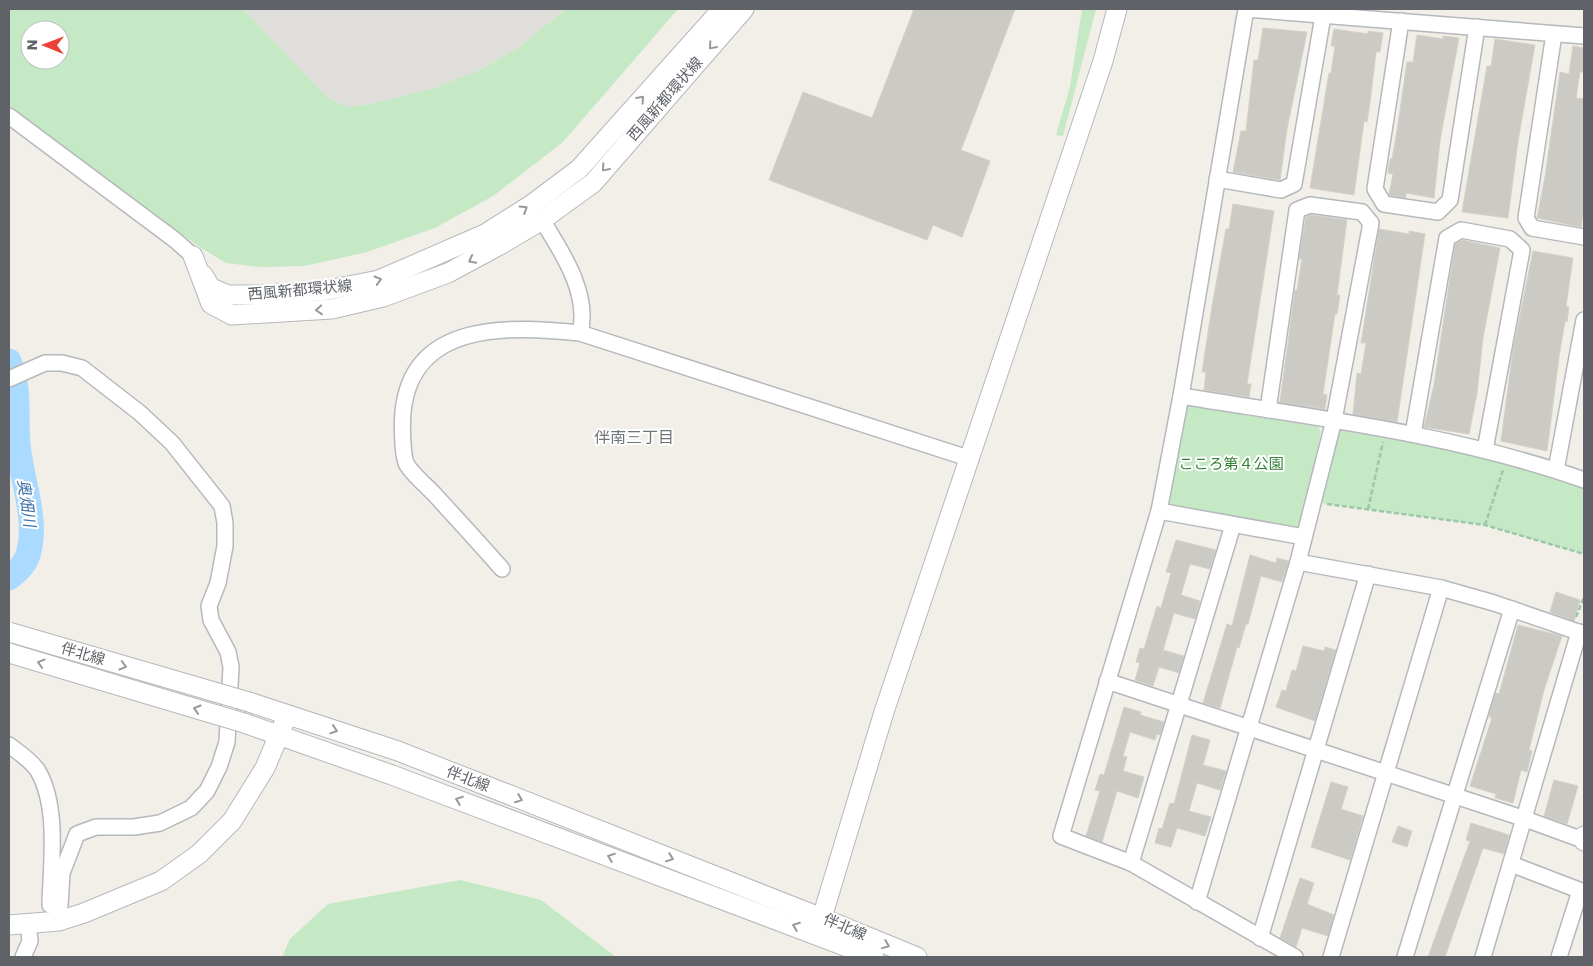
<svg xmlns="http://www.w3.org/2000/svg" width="1593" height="966" font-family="Poppins,'Noto Sans JP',sans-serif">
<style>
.industrial{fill:#e0deda}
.green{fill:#c5e8c5;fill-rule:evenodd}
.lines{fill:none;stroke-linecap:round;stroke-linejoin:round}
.river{stroke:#aadaff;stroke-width:25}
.building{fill:#cccac5;stroke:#d6d1c6}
.minor-casing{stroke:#b5b8bc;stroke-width:18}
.tertiary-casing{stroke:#b5b8bc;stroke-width:21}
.path{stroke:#9cc7a9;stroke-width:2.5;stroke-dasharray:5 2.5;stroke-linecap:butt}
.minor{stroke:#fff;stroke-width:15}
.tertiary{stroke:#fff;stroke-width:19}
.tertiary-bridge-casing{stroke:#b5b8bc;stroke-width:21;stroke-linecap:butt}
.tertiary-bridge{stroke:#fff;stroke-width:19}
.oneway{stroke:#979a9d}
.labels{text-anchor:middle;stroke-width:4;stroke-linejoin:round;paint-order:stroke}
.street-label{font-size:15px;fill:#5f6368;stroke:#fff}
.park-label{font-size:15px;fill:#348238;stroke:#fff}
.neighbourhood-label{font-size:16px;fill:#70757a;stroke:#fff}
.water-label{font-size:16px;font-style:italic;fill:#4174aa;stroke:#fff}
</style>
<rect width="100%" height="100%" fill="#f1efe8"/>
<path class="industrial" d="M 243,9 L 566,9 L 518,48 L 475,72 L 431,89 L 376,103 L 347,107 L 327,97 Z"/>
<g class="green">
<path d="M 9,9 L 243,9 L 327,97 L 347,107 L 376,103 L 431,89 L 475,72 L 518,48 L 566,9 L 678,9 L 563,142 L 493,196 L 435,228 L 367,252 L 304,266 L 261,267 L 226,263 L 198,246 L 9,107 ZM 30,30 L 60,30 L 60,60 L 30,60 Z"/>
<path d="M 1082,9 L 1096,9 L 1063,136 L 1056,135 L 1070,87 Z"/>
<path d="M 1193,403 L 1315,422 L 1321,431 L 1302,523 L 1294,530 L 1175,511 L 1168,502 L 1184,409 Z"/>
<path d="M 1334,420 L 1584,481 L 1584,554 L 1485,525 L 1313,502 Z"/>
<path d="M 460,880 L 541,900 L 616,957 L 282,957 L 290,939 L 328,904 Z"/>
</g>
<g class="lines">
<path class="river" d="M 9,361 C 22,394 14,419 19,452 C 23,484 37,519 29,551 C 27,563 18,571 9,578"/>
</g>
<g class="building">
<path d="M 914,9 L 1015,9 L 961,150 L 990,161 L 962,237 L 933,225 L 927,240 L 769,180 L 803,92 L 872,118 Z"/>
<path d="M 1263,28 L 1307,32 L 1287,129 L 1280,180 L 1233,172 L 1241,131 L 1246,131 L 1254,60 L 1258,60 Z"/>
<path d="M 1334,29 L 1368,34 L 1368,31 L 1383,33 L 1380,52 L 1376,52 L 1370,103 L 1367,122 L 1364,121 L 1354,195 L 1310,188 L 1329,73 L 1331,73 L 1335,46 L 1331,46 Z"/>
<path d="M 1417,35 L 1443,39 L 1443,36 L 1459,38 L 1440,140 L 1434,198 L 1406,193 L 1406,198 L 1389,195 L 1393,174 L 1388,173 L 1390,159 L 1392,159 L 1397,131 L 1407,62 L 1413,62 Z"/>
<path d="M 1495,39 L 1535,45 L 1518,141 L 1508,218 L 1462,212 L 1487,66 L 1491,66 Z"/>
<path d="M 1573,46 L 1584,48 L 1583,72 L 1580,72 L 1576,98 L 1584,99 L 1584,207 L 1581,227 L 1537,218 L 1545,177 L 1560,72 L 1569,74 Z"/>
<path d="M 1233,204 L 1274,211 L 1247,384 L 1251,384 L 1249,397 L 1204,390 L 1206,372 L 1202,372 L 1212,306 L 1226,229 L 1229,229 Z"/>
<path d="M 1311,215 L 1347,220 L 1337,295 L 1340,295 L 1337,314 L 1335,314 L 1323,394 L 1327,395 L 1325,409 L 1280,402 L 1295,290 L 1297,290 L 1302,259 L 1299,259 L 1306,217 Z"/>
<path d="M 1379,229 L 1409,234 L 1409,231 L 1425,234 L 1397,422 L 1353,414 L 1357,373 L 1361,374 L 1366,343 L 1361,343 Z"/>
<path d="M 1462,240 L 1500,248 L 1483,338 L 1477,393 L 1469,434 L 1424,427 L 1434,385 L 1455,244 Z"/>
<path d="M 1533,251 L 1573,258 L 1566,306 L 1569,307 L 1567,322 L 1565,321 L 1559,357 L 1547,451 L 1501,441 L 1513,350 Z"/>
<path d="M 1176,540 L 1216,550 L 1210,569 L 1190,564 L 1181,595 L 1200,601 L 1195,619 L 1174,613 L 1163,650 L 1184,656 L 1179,673 L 1159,667 L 1153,686 L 1135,680 L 1140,663 L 1136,662 L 1140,648 L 1144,649 L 1157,606 L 1161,608 L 1171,573 L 1166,572 Z"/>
<path d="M 1250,555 L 1276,563 L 1277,558 L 1289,561 L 1282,582 L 1261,576 L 1248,624 L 1246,624 L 1239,648 L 1237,647 L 1220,708 L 1203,703 L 1227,624 L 1232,626 Z"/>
<path d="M 1556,592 L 1580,600 L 1574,621 L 1550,612 Z"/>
<path d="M 1518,625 L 1562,636 L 1544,690 L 1529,750 L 1532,751 L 1527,772 L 1521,770 L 1513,803 L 1495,798 L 1496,794 L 1470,786 L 1492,718 L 1489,717 L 1490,711 L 1496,693 L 1499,694 Z"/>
<path d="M 1303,646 L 1324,651 L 1325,647 L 1336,650 L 1315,721 L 1276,707 L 1282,690 L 1286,691 L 1292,670 L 1296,671 Z"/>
<path d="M 1124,707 L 1141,712 L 1140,715 L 1164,722 L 1160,735 L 1157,734 L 1155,740 L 1130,732 L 1123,756 L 1127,757 L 1123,771 L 1144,777 L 1138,798 L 1117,791 L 1102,842 L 1086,836 L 1100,791 L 1095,790 L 1100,774 L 1104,775 Z"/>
<path d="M 1192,735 L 1210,740 L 1203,765 L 1226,771 L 1220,790 L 1197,783 L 1189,811 L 1211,817 L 1205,836 L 1177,828 L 1171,847 L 1155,843 L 1159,828 L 1162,829 L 1170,803 L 1174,804 Z"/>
<path d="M 1554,780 L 1578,786 L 1567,824 L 1544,816 Z"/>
<path d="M 1331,782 L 1348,787 L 1341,809 L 1363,816 L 1350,860 L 1311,847 Z"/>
<path d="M 1471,823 L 1509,835 L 1504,854 L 1483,848 L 1445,957 L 1428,957 L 1470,841 L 1466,840 Z"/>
<path d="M 1398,826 L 1412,831 L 1407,847 L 1392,842 Z"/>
<path d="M 1300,878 L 1314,883 L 1307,904 L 1334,915 L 1328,936 L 1302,928 L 1296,947 L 1280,938 Z"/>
</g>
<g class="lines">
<g class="minor-casing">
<g id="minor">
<path d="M 1401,21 L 1375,189 L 1384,204 L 1438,212 L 1450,200 L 1477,27"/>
<path d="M 1554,34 L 1526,218 L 1532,228 L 1584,237"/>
<path d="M 1584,36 L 1246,9 L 1181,396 C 1316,418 1454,434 1584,480"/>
<path d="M 9,116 L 175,240 L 193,256"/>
<path d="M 1217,179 L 1281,190 L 1294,184 L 1323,16"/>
<path d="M 542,220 C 562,252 590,294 580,333"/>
<path d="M 9,379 L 45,363 L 62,363 L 82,368 L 140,413 L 172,443 L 222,506 L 225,523 L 225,546 L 218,583 L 209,606 L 211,620 L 228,652 L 231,667 L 227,742 L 219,767 L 207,791 L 191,808 L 160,823 L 134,827 L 96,827 L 77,834 L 62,873 L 59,921"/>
<path d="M 1181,396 L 1159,511 L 1061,836 L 1131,863 L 1295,957"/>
<path d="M 1413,434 L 1447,238 L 1461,230 L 1510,239 L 1522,250 L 1485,450"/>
<path d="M 1556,470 L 1584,320"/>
<path d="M 1159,511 L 1304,537"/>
<path d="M 1298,562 L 1441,588 L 1494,603 L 1584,634"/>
<path d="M 502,569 C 480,544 458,520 436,496 C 427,486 414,476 407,465 C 402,457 402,422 403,412 C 412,320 511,326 580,333 L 971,459"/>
<path d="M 1107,681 L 1525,819 L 1583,840"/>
<path d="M 9,745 C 18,752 32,761 38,771 C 59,807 51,864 50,905"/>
<path d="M 1131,863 L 1233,525"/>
<path d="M 1511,864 L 1584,892"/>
<path d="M 1197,902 L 1298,562 L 1334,420 L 1371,223 L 1362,212 L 1310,205 L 1297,210 L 1268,410"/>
<path d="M 1260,938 L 1368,574"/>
<path d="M 23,957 L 30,941 L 28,923"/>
<path d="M 1331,957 L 1441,588"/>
<path d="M 1405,957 L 1512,609"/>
<path d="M 1483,957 L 1579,632"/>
<path d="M 1559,957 L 1580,891"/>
</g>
</g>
<g class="tertiary-casing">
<g id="tertiary">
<path d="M 193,256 L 211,304 L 232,315 L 332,309 L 383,297 L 448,273 L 498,246 L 542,220 L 593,183 L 744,9"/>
<path d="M 203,275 L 211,288 L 228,295 L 267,295 L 328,290 L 379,280 L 485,234 L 531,205 L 579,169 L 722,9"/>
<path d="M 249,702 L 398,751 L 822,918 L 917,957"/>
<path d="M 244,723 L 392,775 L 874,957"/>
<path d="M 1584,836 L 1584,841"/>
<path d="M 9,925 L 59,921 L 84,913 L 161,881 L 199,854 L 232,821 L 265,768 L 284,723"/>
<path d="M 817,934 L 884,712 L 1103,61 L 1117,9"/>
</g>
</g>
<g class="path">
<path d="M 1327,504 L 1485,525 L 1584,554"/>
<path d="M 1368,509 L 1383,442"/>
<path d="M 1485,525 L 1503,470"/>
<path d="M 1576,617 L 1584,597"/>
</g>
<use href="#minor" class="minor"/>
<use href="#tertiary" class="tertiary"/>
<g class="tertiary-bridge-casing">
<g id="tertiary-bridge">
<path d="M 9,632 L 249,702"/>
<path d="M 9,653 L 244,723"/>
</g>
</g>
<use href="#tertiary-bridge" class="tertiary-bridge"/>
</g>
<defs><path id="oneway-chevron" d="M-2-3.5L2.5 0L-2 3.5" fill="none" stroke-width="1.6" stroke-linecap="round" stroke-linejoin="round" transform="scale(1.25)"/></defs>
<g class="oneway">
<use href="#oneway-chevron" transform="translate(712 46) rotate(131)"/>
<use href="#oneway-chevron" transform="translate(641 99) rotate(-48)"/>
<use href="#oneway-chevron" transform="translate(605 168) rotate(131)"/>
<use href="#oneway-chevron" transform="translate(524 209) rotate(-32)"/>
<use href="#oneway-chevron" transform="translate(472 260) rotate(152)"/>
<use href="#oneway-chevron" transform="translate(378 280) rotate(-16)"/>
<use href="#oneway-chevron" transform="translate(319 310) rotate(175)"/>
<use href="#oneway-chevron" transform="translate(41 663) rotate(-163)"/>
<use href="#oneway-chevron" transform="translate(123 666) rotate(16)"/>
<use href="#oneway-chevron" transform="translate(197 709) rotate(-163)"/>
<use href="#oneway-chevron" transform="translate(334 730) rotate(18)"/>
<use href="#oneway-chevron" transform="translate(519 799) rotate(21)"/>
<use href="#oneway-chevron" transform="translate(459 800) rotate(-159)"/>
<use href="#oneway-chevron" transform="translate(611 857) rotate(-159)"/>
<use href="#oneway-chevron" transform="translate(670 858) rotate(21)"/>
<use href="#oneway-chevron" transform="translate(796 926) rotate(-159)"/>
<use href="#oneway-chevron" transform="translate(886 945) rotate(22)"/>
</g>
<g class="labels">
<g class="street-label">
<text transform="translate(665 99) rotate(-49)" y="5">西風新都環状線</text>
<text transform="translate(300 290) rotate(-5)" y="5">西風新都環状線</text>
<text transform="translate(83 654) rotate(16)" y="5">伴北線</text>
<text transform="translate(468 779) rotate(21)" y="5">伴北線</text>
<text transform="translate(845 927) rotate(23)" y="5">伴北線</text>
</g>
<g class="park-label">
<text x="1231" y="469">こころ第４公園</text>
</g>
<g class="neighbourhood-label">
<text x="634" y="443">伴南三丁目</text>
</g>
<g class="water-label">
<text transform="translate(27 503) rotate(82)" y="6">奥畑川</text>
</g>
</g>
<rect width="1593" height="966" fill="none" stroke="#5f6368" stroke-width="20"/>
<g transform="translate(45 45) rotate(271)"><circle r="24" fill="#ffffff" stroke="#bfc1c3"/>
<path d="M0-4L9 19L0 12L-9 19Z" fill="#ea4335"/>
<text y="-8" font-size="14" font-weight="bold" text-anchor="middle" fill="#5f6368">N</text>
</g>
</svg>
